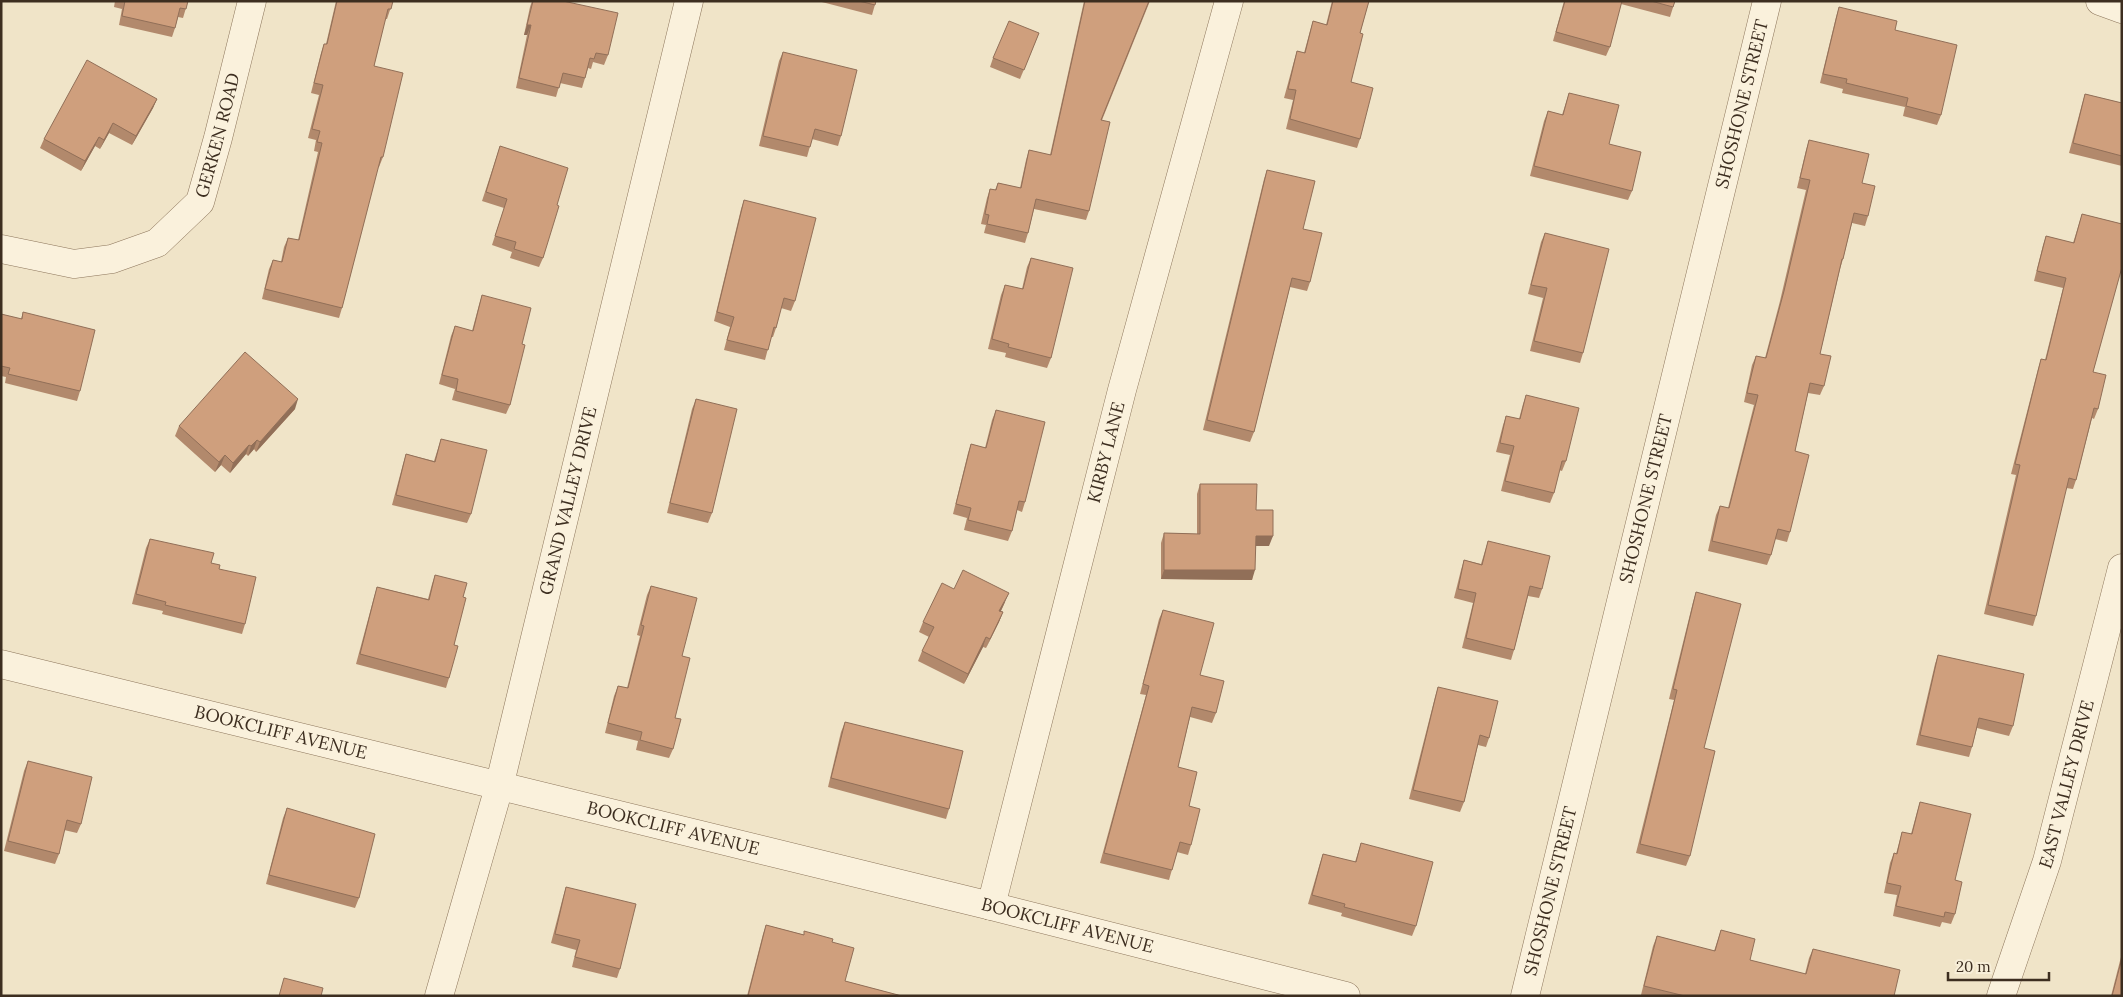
<svg xmlns="http://www.w3.org/2000/svg" width="2123" height="997" font-family="Lora,serif">
<style>
.lines{fill:none;stroke-linecap:round;stroke-linejoin:round}
.minor-casing{stroke:#8d765c;stroke-width:29}
.minor{stroke:#faf1dc;stroke-width:28}
.wall{fill:#b2896c}
.shaded-wall{fill:#916f58}
.building{fill:#cf9f7d;stroke:#916f58}
.labels{text-anchor:middle;stroke-width:5;stroke-linejoin:round;paint-order:stroke}
.street-label{font-size:18px;fill:#3d2e20;stroke:#f7eed8}
</style>
<rect width="100%" height="100%" fill="#f0e4c8"/>
<g class="lines">
<g class="minor-casing">
<g id="minor">
<path d="M 2100,1 L 2122,9"/>
<path id="s1" d="M 1,249 L 74,264 L 112,259 L 157,243 L 200,202 L 218,138 L 252,1"/>
<path id="s2" d="M 1,664 L 991,906 L 1346,996"/>
<path id="s3" d="M 991,906 L 1122,390 L 1229,1"/>
<path id="s4" d="M 439,996 L 499,787 L 689,1"/>
<path id="s5" d="M 1525,996 L 1767,1"/>
<path id="s6" d="M 2001,996 L 2047,861 L 2122,568"/>
</g>
</g>
<use href="#minor" class="minor"/>
</g>
<g class="wall">
<path d="M 115,1 L 188,1 L 183,18 L 178,17 L 175,28 L 172,37 L 119,25 L 122,9 L 114,7 Z"/>
<path d="M 336,1 L 393,1 L 387,19 L 385,19 L 374,66 L 383,157 L 379,167 L 378,167 L 342,308 L 339,318 L 262,299 L 269,269 L 273,260 L 281,262 L 284,247 L 288,238 L 298,240 L 318,152 L 314,151 L 316,140 L 308,138 L 319,95 L 311,93 L 321,53 L 324,44 L 326,44 Z"/>
<path d="M 532,1 L 550,1 L 608,55 L 604,65 L 593,62 L 591,69 L 588,68 L 582,88 L 560,83 L 556,97 L 516,88 L 527,35 L 524,35 L 530,7 Z"/>
<path d="M 818,1 L 876,1 L 872,15 Z"/>
<path d="M 1084,1 L 1150,1 L 1102,120 L 1089,211 L 1086,220 L 1034,209 L 1028,233 L 1025,243 L 984,233 L 986,225 L 981,224 L 987,198 L 990,189 L 995,190 L 998,183 L 1020,188 L 1026,160 L 1029,150 L 1050,155 Z"/>
<path d="M 1332,1 L 1369,1 L 1360,33 L 1351,82 L 1360,139 L 1357,148 L 1286,129 L 1293,100 L 1284,98 L 1294,61 L 1297,51 L 1304,53 L 1310,31 L 1313,21 L 1326,25 Z"/>
<path d="M 1564,1 L 1675,1 L 1670,17 L 1621,4 L 1610,47 L 1606,56 L 1553,41 Z"/>
<path d="M 1839,7 L 1895,30 L 1941,115 L 1937,125 L 1903,116 L 1905,107 L 1842,93 L 1843,89 L 1820,83 L 1836,17 Z"/>
<path d="M 1039,33 L 1020,79 L 990,67 L 993,58 Z"/>
<path d="M 783,52 L 841,136 L 838,146 L 812,139 L 807,157 L 759,146 L 779,61 Z"/>
<path d="M 1569,93 L 1632,191 L 1628,200 L 1530,176 L 1544,121 L 1548,111 L 1562,115 Z"/>
<path d="M 2085,94 L 2122,103 L 2122,166 L 2069,153 L 2082,104 Z"/>
<path d="M 157,99 L 153,108 L 132,145 L 109,133 L 100,149 L 95,146 L 81,171 L 40,148 L 44,139 Z"/>
<path d="M 1809,140 L 1862,183 L 1868,216 L 1865,226 L 1852,223 L 1843,259 L 1840,269 L 1820,354 L 1824,386 L 1820,395 L 1808,393 L 1795,451 L 1790,532 L 1787,542 L 1775,539 L 1771,555 L 1767,565 L 1708,551 L 1716,515 L 1720,506 L 1728,508 L 1754,405 L 1744,402 L 1752,365 L 1756,356 L 1765,358 L 1780,301 L 1806,190 L 1797,188 L 1806,150 Z"/>
<path d="M 500,146 L 557,205 L 543,258 L 539,267 L 510,258 L 512,252 L 492,245 L 504,208 L 482,201 Z"/>
<path d="M 1267,170 L 1303,229 L 1310,282 L 1307,291 L 1290,287 L 1254,432 L 1250,442 L 1203,430 L 1264,179 Z"/>
<path d="M 744,200 L 795,301 L 791,311 L 781,308 L 776,328 L 773,337 L 771,337 L 765,360 L 724,350 L 730,327 L 714,321 L 741,209 Z"/>
<path d="M 2082,214 L 2122,224 L 2122,273 L 2120,272 L 2093,372 L 2098,409 L 2094,419 L 2092,418 L 2076,480 L 2073,489 L 2066,488 L 2036,616 L 2033,626 L 1984,614 L 2016,475 L 2011,474 L 2038,369 L 2041,359 L 2045,360 L 2063,288 L 2034,281 L 2043,245 L 2046,236 L 2073,243 Z"/>
<path d="M 1545,233 L 1583,353 L 1580,363 L 1530,351 L 1543,298 L 1528,294 L 1541,242 Z"/>
<path d="M 1031,258 L 1051,358 L 1047,368 L 1005,357 L 1006,353 L 988,349 L 1001,295 L 1005,285 L 1022,289 L 1027,267 Z"/>
<path d="M 482,295 L 522,344 L 510,405 L 506,414 L 452,400 L 455,389 L 439,384 L 451,336 L 455,326 L 472,331 L 479,305 Z"/>
<path d="M 23,312 L 80,391 L 77,401 L 5,383 L 6,377 L 1,376 L 1,314 L 21,319 Z"/>
<path d="M 1526,395 L 1566,461 L 1562,471 L 1559,470 L 1554,493 L 1550,503 L 1501,491 L 1510,455 L 1496,452 L 1503,425 L 1506,416 L 1519,419 L 1523,404 Z"/>
<path d="M 696,399 L 712,513 L 708,523 L 667,513 L 692,409 Z"/>
<path d="M 295,409 L 256,452 L 254,449 L 248,456 L 246,454 L 230,473 L 221,465 L 215,472 L 175,436 L 179,426 Z"/>
<path d="M 996,410 L 1025,502 L 1022,512 L 1017,510 L 1012,531 L 1008,541 L 964,530 L 967,518 L 953,514 L 968,453 L 971,444 L 985,448 L 992,420 Z"/>
<path d="M 441,439 L 471,514 L 467,523 L 392,505 L 403,464 L 406,454 L 434,461 Z"/>
<path d="M 1200,484 L 1256,510 L 1269,546 L 1256,546 L 1252,580 L 1161,579 L 1161,543 L 1164,533 L 1197,534 L 1197,494 Z"/>
<path d="M 150,539 L 211,563 L 219,569 L 245,624 L 242,634 L 162,614 L 163,611 L 132,604 L 146,548 Z"/>
<path d="M 1488,541 L 1542,589 L 1539,598 L 1528,596 L 1514,650 L 1511,660 L 1462,648 L 1473,603 L 1454,598 L 1461,570 L 1464,560 L 1481,564 Z"/>
<path d="M 435,575 L 463,597 L 454,645 L 449,678 L 446,688 L 356,664 L 374,597 L 377,587 L 428,599 L 432,584 Z"/>
<path d="M 651,586 L 682,656 L 675,718 L 673,749 L 669,758 L 636,750 L 638,741 L 605,733 L 614,696 L 618,686 L 627,688 L 640,636 L 637,635 L 647,595 Z"/>
<path d="M 954,589 L 1005,602 L 1001,611 L 1003,612 L 999,622 L 986,648 L 983,647 L 964,684 L 918,661 L 922,651 L 929,637 L 919,632 L 923,622 Z"/>
<path d="M 1696,592 L 1690,856 L 1686,866 L 1636,853 L 1674,700 L 1669,699 L 1693,602 Z"/>
<path d="M 1163,610 L 1200,675 L 1216,713 L 1212,723 L 1190,717 L 1178,767 L 1189,806 L 1191,845 L 1188,855 L 1177,852 L 1169,880 L 1100,863 L 1146,695 L 1140,694 L 1159,619 Z"/>
<path d="M 1938,655 L 2013,726 L 2009,736 L 1977,728 L 1972,747 L 1969,757 L 1916,745 L 1935,664 Z"/>
<path d="M 1438,687 L 1489,738 L 1486,747 L 1478,745 L 1464,802 L 1460,812 L 1409,799 L 1435,697 Z"/>
<path d="M 845,722 L 949,809 L 946,819 L 828,787 L 841,732 Z"/>
<path d="M 28,761 L 81,824 L 77,833 L 64,830 L 59,854 L 55,864 L 4,851 L 24,771 Z"/>
<path d="M 1920,802 L 1955,880 L 1955,914 L 1951,924 L 1942,922 L 1940,927 L 1893,916 L 1897,895 L 1884,893 L 1890,863 L 1894,853 L 1896,854 L 1902,832 L 1911,834 L 1917,812 Z"/>
<path d="M 287,808 L 359,898 L 355,908 L 266,884 L 283,818 Z"/>
<path d="M 1361,843 L 1416,926 L 1412,936 L 1341,916 L 1342,913 L 1308,904 L 1320,863 L 1323,854 L 1355,862 Z"/>
<path d="M 566,887 L 620,969 L 617,978 L 572,967 L 576,950 L 551,943 L 563,897 Z"/>
<path d="M 766,925 L 832,942 L 845,981 L 902,996 L 747,996 L 763,934 Z"/>
<path d="M 1721,930 L 1750,960 L 1805,974 L 1809,958 L 1813,949 L 1894,996 L 1641,995 L 1653,946 L 1657,936 L 1714,951 Z"/>
<path d="M 2122,953 L 2122,996 L 2111,996 Z"/>
</g>
<g class="shaded-wall">
<path d="M 527,25 L 531,25 L 527,35 L 524,35 Z"/>
<path d="M 157,99 L 153,108 L 132,145 L 136,136 Z"/>
<path d="M 113,123 L 109,133 L 100,149 L 104,140 Z"/>
<path d="M 99,137 L 95,146 L 81,171 L 85,161 Z"/>
<path d="M 298,399 L 295,409 L 256,452 L 260,442 Z"/>
<path d="M 257,440 L 254,449 L 248,456 L 251,446 Z"/>
<path d="M 249,445 L 246,454 L 230,473 L 233,463 Z"/>
<path d="M 225,455 L 221,465 L 215,472 L 219,462 Z"/>
<path d="M 1256,536 L 1273,536 L 1269,546 L 1252,546 Z"/>
<path d="M 1164,570 L 1255,570 L 1252,580 L 1161,579 Z"/>
<path d="M 1009,593 L 1005,602 L 996,621 L 999,611 Z"/>
<path d="M 1003,612 L 999,622 L 986,648 L 990,639 Z"/>
<path d="M 986,637 L 983,647 L 964,684 L 968,674 Z"/>
</g>
<g class="building">
<path d="M 125,1 L 188,1 L 186,9 L 180,8 L 175,28 L 122,16 Z"/>
<path d="M 337,1 L 393,1 L 391,9 L 388,9 L 374,66 L 403,73 L 383,157 L 381,157 L 342,308 L 265,289 L 273,260 L 282,262 L 288,238 L 299,240 L 322,143 L 317,142 L 320,131 L 312,129 L 323,85 L 314,83 L 324,44 L 327,44 Z"/>
<path d="M 533,1 L 563,1 L 618,13 L 608,55 L 596,53 L 594,59 L 590,58 L 585,78 L 563,73 L 559,88 L 519,78 L 531,25 L 527,25 Z"/>
<path d="M 859,1 L 876,1 L 875,5 Z"/>
<path d="M 1085,1 L 1149,1 L 1101,120 L 1110,122 L 1089,211 L 1036,199 L 1028,233 L 987,224 L 989,215 L 985,214 L 990,189 L 996,190 L 998,183 L 1021,188 L 1029,150 L 1051,155 Z"/>
<path d="M 1333,1 L 1369,1 L 1360,33 L 1363,34 L 1351,82 L 1373,88 L 1360,139 L 1290,119 L 1296,90 L 1288,89 L 1297,51 L 1305,53 L 1313,21 L 1327,25 Z"/>
<path d="M 1565,1 L 1622,1 L 1610,47 L 1556,32 Z"/>
<path d="M 1651,1 L 1675,1 L 1673,7 Z"/>
<path d="M 1839,7 L 1897,21 L 1895,30 L 1957,45 L 1941,115 L 1906,106 L 1908,98 L 1846,83 L 1847,79 L 1823,74 Z"/>
<path d="M 1009,21 L 1039,33 L 1024,70 L 993,58 Z"/>
<path d="M 783,52 L 857,70 L 841,136 L 815,129 L 810,147 L 763,136 Z"/>
<path d="M 87,60 L 157,99 L 136,136 L 113,123 L 104,140 L 99,137 L 85,161 L 44,139 Z"/>
<path d="M 1569,93 L 1619,105 L 1609,144 L 1641,152 L 1632,191 L 1534,166 L 1548,111 L 1563,115 Z"/>
<path d="M 2085,94 L 2122,103 L 2122,156 L 2073,143 Z"/>
<path d="M 1809,140 L 1869,154 L 1862,183 L 1875,186 L 1868,216 L 1854,213 L 1843,259 L 1842,259 L 1820,354 L 1831,356 L 1824,386 L 1810,383 L 1795,451 L 1809,455 L 1790,532 L 1778,529 L 1771,555 L 1712,541 L 1720,506 L 1729,508 L 1758,395 L 1747,393 L 1756,356 L 1766,358 L 1784,291 L 1810,180 L 1800,178 Z"/>
<path d="M 500,146 L 568,168 L 557,205 L 559,206 L 543,258 L 514,249 L 516,242 L 495,236 L 507,199 L 486,192 Z"/>
<path d="M 1267,170 L 1315,181 L 1303,229 L 1322,233 L 1310,282 L 1292,278 L 1254,432 L 1207,420 Z"/>
<path d="M 744,200 L 816,218 L 795,301 L 784,298 L 776,328 L 774,327 L 768,350 L 727,340 L 734,317 L 717,312 Z"/>
<path d="M 2082,214 L 2122,224 L 2122,267 L 2093,372 L 2106,375 L 2098,409 L 2094,408 L 2076,480 L 2069,478 L 2036,616 L 1988,605 L 2020,465 L 2015,464 L 2041,359 L 2046,360 L 2066,278 L 2037,271 L 2046,236 L 2074,243 Z"/>
<path d="M 1545,233 L 1609,249 L 1583,353 L 1534,341 L 1547,288 L 1531,285 Z"/>
<path d="M 1031,258 L 1073,268 L 1051,358 L 1008,347 L 1009,344 L 992,339 L 1005,285 L 1023,289 Z"/>
<path d="M 482,295 L 531,308 L 522,344 L 525,345 L 510,405 L 456,391 L 458,379 L 442,375 L 455,326 L 473,331 Z"/>
<path d="M 23,312 L 95,330 L 80,391 L 8,374 L 10,368 L 1,366 L 1,314 L 22,319 Z"/>
<path d="M 245,352 L 298,399 L 260,442 L 257,440 L 251,446 L 249,445 L 233,463 L 225,455 L 219,462 L 179,426 Z"/>
<path d="M 1526,395 L 1579,408 L 1566,461 L 1562,461 L 1554,493 L 1505,481 L 1514,446 L 1500,443 L 1506,416 L 1520,419 Z"/>
<path d="M 696,399 L 737,409 L 712,513 L 670,503 Z"/>
<path d="M 996,410 L 1045,422 L 1025,502 L 1019,501 L 1012,531 L 968,520 L 971,508 L 956,504 L 971,444 L 986,448 Z"/>
<path d="M 441,439 L 487,450 L 471,514 L 396,495 L 406,454 L 435,462 Z"/>
<path d="M 1200,484 L 1257,484 L 1256,510 L 1273,510 L 1273,536 L 1256,536 L 1255,570 L 1164,570 L 1164,533 L 1200,534 Z"/>
<path d="M 150,539 L 214,553 L 211,563 L 220,565 L 219,569 L 256,577 L 245,624 L 165,605 L 166,602 L 136,594 Z"/>
<path d="M 1488,541 L 1550,556 L 1542,589 L 1530,586 L 1514,650 L 1466,638 L 1476,593 L 1458,589 L 1464,560 L 1482,565 Z"/>
<path d="M 963,570 L 1009,593 L 999,611 L 1003,612 L 990,639 L 986,637 L 968,674 L 922,651 L 934,627 L 923,622 L 942,583 L 954,589 Z"/>
<path d="M 435,575 L 467,583 L 463,597 L 466,598 L 454,645 L 458,646 L 449,678 L 360,654 L 377,587 L 429,600 Z"/>
<path d="M 651,586 L 697,598 L 682,656 L 690,658 L 675,718 L 681,719 L 673,749 L 640,740 L 642,732 L 608,723 L 618,686 L 628,688 L 644,626 L 641,625 Z"/>
<path d="M 1696,592 L 1741,604 L 1704,748 L 1715,751 L 1690,856 L 1640,844 L 1677,690 L 1673,689 Z"/>
<path d="M 1163,610 L 1214,623 L 1200,675 L 1224,681 L 1216,713 L 1192,707 L 1178,767 L 1197,772 L 1189,806 L 1200,809 L 1191,845 L 1180,842 L 1172,870 L 1104,853 L 1149,686 L 1143,684 Z"/>
<path d="M 1938,655 L 2024,674 L 2013,726 L 1979,718 L 1972,747 L 1920,735 Z"/>
<path d="M 1438,687 L 1498,701 L 1489,738 L 1480,735 L 1464,802 L 1413,790 Z"/>
<path d="M 845,722 L 963,751 L 949,809 L 831,778 Z"/>
<path d="M 28,761 L 92,777 L 81,824 L 67,820 L 59,854 L 8,841 Z"/>
<path d="M 1920,802 L 1971,814 L 1955,880 L 1962,882 L 1955,914 L 1945,912 L 1944,917 L 1896,906 L 1901,886 L 1887,883 L 1894,853 L 1897,854 L 1902,832 L 1912,834 Z"/>
<path d="M 287,808 L 375,834 L 359,898 L 269,875 Z"/>
<path d="M 1361,843 L 1433,862 L 1416,926 L 1344,907 L 1345,904 L 1312,895 L 1323,854 L 1356,862 Z"/>
<path d="M 566,887 L 636,904 L 620,969 L 575,957 L 580,940 L 555,934 Z"/>
<path d="M 766,925 L 804,935 L 804,931 L 833,939 L 832,942 L 854,948 L 845,981 L 902,996 L 748,996 Z"/>
<path d="M 1721,930 L 1755,939 L 1750,960 L 1806,974 L 1813,949 L 1900,970 L 1894,996 L 1685,996 L 1644,986 L 1657,936 L 1715,951 Z"/>
<path d="M 2122,958 L 2122,996 L 2112,996 Z"/>
<path d="M 284,978 L 323,988 L 321,996 L 279,996 Z"/>
</g>
<g class="labels">
<g class="street-label">
<text dy="6" stroke="none"><textPath href="#s5" startOffset="918">SHOSHONE STREET</textPath></text>
<text dy="6" stroke="none"><textPath href="#s1" startOffset="289">GERKEN ROAD</textPath></text>
<text dy="6" stroke="none"><textPath href="#s3" startOffset="468">KIRBY LANE</textPath></text>
<text dy="6" stroke="none"><textPath href="#s5" startOffset="512">SHOSHONE STREET</textPath></text>
<text dy="6" stroke="none"><textPath href="#s4" startOffset="512">GRAND VALLEY DRIVE</textPath></text>
<text dy="6" stroke="none"><textPath href="#s2" startOffset="288">BOOKCLIFF AVENUE</textPath></text>
<text dy="6" stroke="none"><textPath href="#s6" startOffset="222">EAST VALLEY DRIVE</textPath></text>
<text dy="6" stroke="none"><textPath href="#s2" startOffset="692">BOOKCLIFF AVENUE</textPath></text>
<text dy="6" stroke="none"><textPath href="#s5" startOffset="108">SHOSHONE STREET</textPath></text>
<text dy="6" stroke="none"><textPath href="#s2" startOffset="1098">BOOKCLIFF AVENUE</textPath></text>
</g>
</g>
<rect width="2123" height="997" fill="none" stroke="#3d2e20" stroke-width="5"/>
<path d="M1948 972v8h101v-8" fill="none" stroke="#3d2e20" stroke-width="2.5"/>
<text x="1956" y="972" font-size="15" fill="#3d2e20" stroke="#f7eed8" stroke-width="4" paint-order="stroke">20 m</text>
</svg>
